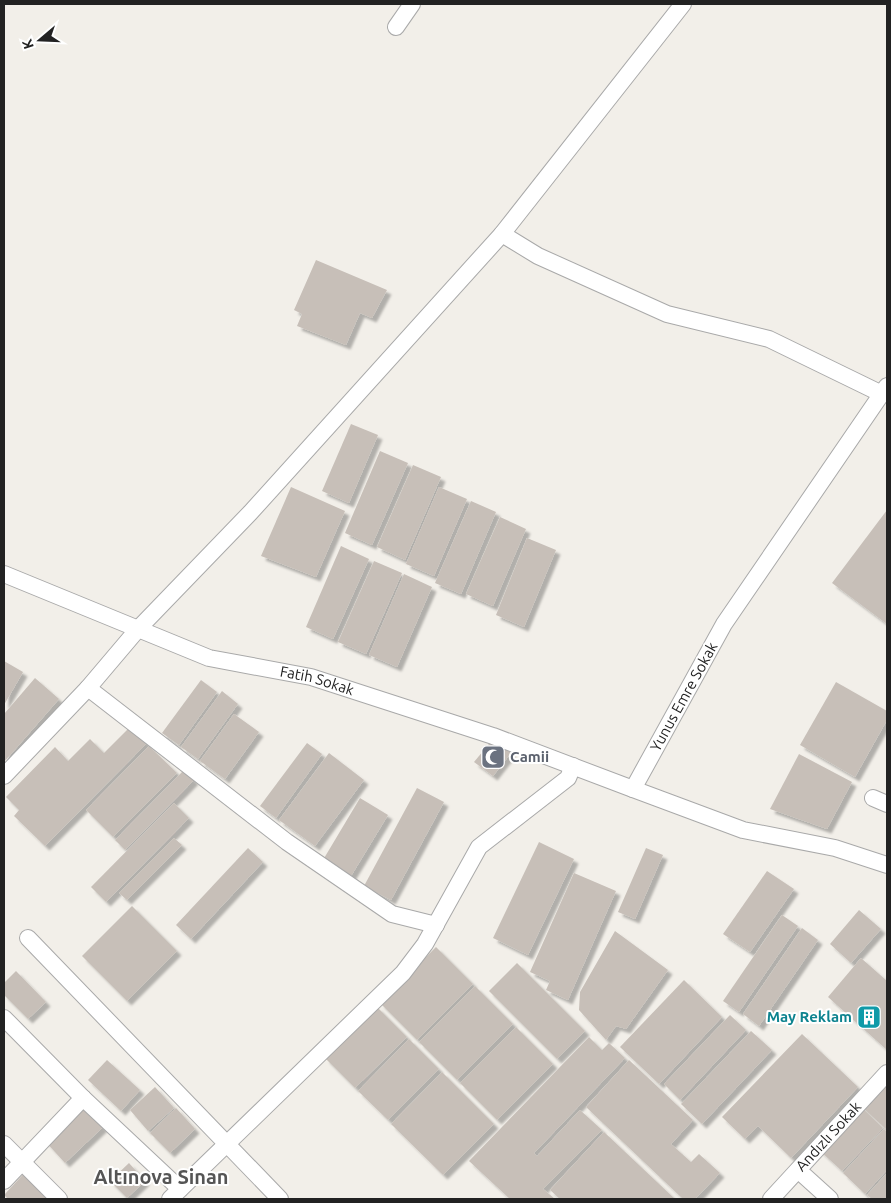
<svg xmlns="http://www.w3.org/2000/svg" width="891" height="1203" font-family="Ubuntu,sans-serif">
<style>
.building{fill:#c7bfb8;filter:url(#shadow)}
.lines{fill:none;stroke-linecap:round;stroke-linejoin:round}
.minor-casing{stroke:#a9a9a9;stroke-width:18}
.minor{stroke:#fff;stroke-width:16}
.labels{text-anchor:middle;stroke-width:4;stroke-linejoin:round;paint-order:stroke}
.street-label{font-size:15px;fill:#222;stroke:#fff}
.worship-label{font-size:15px;font-weight:bold;fill:#5b616d;stroke:#fff;text-anchor:start}
.culture-label{font-size:15px;font-weight:bold;fill:#0d838f;stroke:#fff;text-anchor:end}
.district-label{font-size:20px;font-weight:bold;fill:#555;stroke:#fff}
</style>
<defs>
<filter id="shadow"><feDropShadow dx="4.5" dy="4.5" stdDeviation="1" flood-color="#0004"/></filter>
</defs>
<rect width="100%" height="100%" fill="#f2efe9"/>
<g class="building">
<path d="M 316,260 L 387,290 L 372,318 L 360,313 L 346,345 L 297,326 L 302,314 L 294,310 Z"/>
<path d="M 351,424 L 378,435 L 349,503 L 322,491 Z"/>
<path d="M 380,451 L 408,463 L 372,545 L 345,533 Z"/>
<path d="M 413,465 L 441,477 L 405,560 L 377,547 Z"/>
<path d="M 291,487 L 345,511 L 316,577 L 261,556 Z"/>
<path d="M 439,487 L 467,499 L 434,576 L 406,564 Z"/>
<path d="M 471,501 L 496,512 L 461,594 L 435,583 Z"/>
<path d="M 887,510 L 887,624 L 832,583 Z"/>
<path d="M 500,517 L 526,529 L 493,606 L 466,594 Z"/>
<path d="M 527,538 L 556,550 L 524,627 L 496,615 Z"/>
<path d="M 341,546 L 369,559 L 333,639 L 306,627 Z"/>
<path d="M 374,561 L 402,573 L 366,654 L 338,642 Z"/>
<path d="M 404,574 L 432,587 L 397,667 L 369,655 Z"/>
<path d="M 4,661 L 23,672 L 4,705 Z"/>
<path d="M 35,678 L 59,699 L 4,762 L 4,714 Z"/>
<path d="M 201,680 L 217,692 L 179,745 L 162,733 Z"/>
<path d="M 836,682 L 887,711 L 887,720 L 855,777 L 800,745 Z"/>
<path d="M 222,691 L 238,704 L 198,759 L 181,747 Z"/>
<path d="M 234,714 L 259,732 L 225,779 L 200,761 Z"/>
<path d="M 130,727 L 147,743 L 45,846 L 14,816 L 19,810 L 6,797 L 55,747 L 68,761 L 90,739 L 104,753 Z"/>
<path d="M 493,739 L 511,753 L 493,776 L 474,762 Z"/>
<path d="M 307,743 L 322,754 L 276,818 L 260,806 Z"/>
<path d="M 149,746 L 177,773 L 113,837 L 86,810 Z"/>
<path d="M 329,753 L 364,780 L 315,846 L 279,820 Z"/>
<path d="M 799,754 L 852,782 L 827,829 L 770,809 Z"/>
<path d="M 184,770 L 194,780 L 125,850 L 115,840 Z"/>
<path d="M 417,788 L 444,802 L 391,900 L 364,886 Z"/>
<path d="M 360,798 L 388,815 L 351,876 L 323,860 Z"/>
<path d="M 174,803 L 189,818 L 106,902 L 91,887 Z"/>
<path d="M 174,838 L 182,845 L 127,900 L 119,893 Z"/>
<path d="M 539,842 L 574,859 L 528,955 L 493,938 Z"/>
<path d="M 248,848 L 263,862 L 191,939 L 176,925 Z"/>
<path d="M 646,848 L 663,855 L 635,919 L 618,912 Z"/>
<path d="M 767,871 L 794,889 L 750,952 L 723,934 Z"/>
<path d="M 574,873 L 616,891 L 568,1000 L 546,990 L 550,981 L 530,972 Z"/>
<path d="M 132,906 L 177,951 L 127,1001 L 82,956 Z"/>
<path d="M 859,910 L 881,929 L 851,963 L 830,944 Z"/>
<path d="M 782,915 L 798,926 L 739,1012 L 723,1001 Z"/>
<path d="M 802,928 L 818,940 L 759,1026 L 743,1014 Z"/>
<path d="M 615,931 L 668,970 L 626,1029 L 616,1026 L 606,1040 L 579,1010 L 580,992 Z"/>
<path d="M 436,947 L 473,984 L 417,1040 L 380,1003 Z"/>
<path d="M 861,958 L 887,981 L 887,1050 L 828,997 Z"/>
<path d="M 517,963 L 585,1031 L 557,1059 L 489,991 Z"/>
<path d="M 16,971 L 46,1002 L 28,1019 L 4,995 L 4,983 Z"/>
<path d="M 684,980 L 722,1017 L 659,1084 L 620,1047 Z"/>
<path d="M 475,986 L 513,1024 L 457,1080 L 419,1042 Z"/>
<path d="M 377,1007 L 407,1037 L 355,1088 L 325,1058 Z"/>
<path d="M 730,1015 L 746,1030 L 680,1100 L 664,1084 Z"/>
<path d="M 516,1027 L 553,1064 L 497,1120 L 460,1083 Z"/>
<path d="M 751,1031 L 772,1050 L 702,1124 L 681,1104 Z"/>
<path d="M 802,1034 L 858,1087 L 791,1158 L 758,1126 L 745,1139 L 722,1117 Z"/>
<path d="M 589,1037 L 602,1050 L 609,1043 L 625,1058 L 534,1153 L 537,1156 L 580,1110 L 602,1130 L 543,1189 L 555,1199 L 510,1199 L 469,1161 Z"/>
<path d="M 409,1039 L 439,1069 L 388,1120 L 358,1091 Z"/>
<path d="M 107,1060 L 140,1090 L 121,1111 L 88,1080 Z"/>
<path d="M 629,1060 L 693,1120 L 671,1144 L 691,1162 L 699,1154 L 720,1173 L 695,1199 L 683,1199 L 586,1107 Z"/>
<path d="M 442,1072 L 494,1124 L 443,1175 L 391,1124 Z"/>
<path d="M 887,1076 L 887,1130 L 860,1105 Z"/>
<path d="M 155,1087 L 174,1108 L 148,1131 L 130,1110 Z"/>
<path d="M 82,1105 L 103,1127 L 65,1163 L 45,1141 Z"/>
<path d="M 859,1105 L 883,1128 L 842,1171 L 818,1149 Z"/>
<path d="M 176,1108 L 195,1129 L 170,1153 L 150,1133 Z"/>
<path d="M 884,1129 L 887,1132 L 887,1170 L 865,1194 L 843,1173 Z"/>
<path d="M 604,1132 L 675,1199 L 560,1199 L 550,1190 Z"/>
<path d="M 129,1163 L 145,1181 L 127,1198 L 110,1181 Z"/>
<path d="M 30,1167 L 63,1199 L 8,1199 L 4,1195 Z"/>
<path d="M 887,1173 L 887,1199 L 872,1199 L 867,1195 Z"/>
</g>
<g class="lines">
<g class="minor-casing">
<g id="minor">
<path d="M 396,27 L 412,4"/>
<path d="M 502,234 L 538,256 L 667,314 L 769,339 L 882,394"/>
<path d="M 887,386 L 724,624 L 633,789 L 743,830 L 835,848 L 887,865"/>
<path id="s1" d="M 4,574 L 209,658 L 311,677 L 493,736 L 633,789"/>
<path d="M 88,688 L 287,842 L 392,914 L 436,925"/>
<path d="M 4,776 L 88,688 L 138,629 L 250,513 L 502,234 L 683,4"/>
<path d="M 873,798 L 887,804"/>
<path d="M 28,938 L 280,1199"/>
<path d="M 4,1018 L 83,1098 L 180,1189"/>
<path d="M 4,1144 L 59,1199"/>
<path d="M 798,1170 L 830,1199"/>
<path d="M 4,1181 L 83,1098"/>
<path d="M 170,1199 L 403,973 L 425,944 L 479,847 L 568,778 L 573,766"/>
<path id="s2" d="M 771,1199 L 887,1073"/>
</g>
</g>
<use href="#minor" class="minor"/>
</g>
<defs>
<g id="mosque-square" transform="scale(1.25)"><rect x="-9" y="-9" width="18" height="18" rx="4" fill="#6b7280" stroke="#fff"/><path d="M3.5-4.9A6 6 0 1 0 3.5 4.9A5 5 0 1 1 3.5-4.9Z" fill="#fff"/></g>
<g id="building-square" transform="scale(1.25)"><rect x="-9" y="-9" width="18" height="18" rx="4" fill="#0f9aa8" stroke="#fff"/><path d="M-4-6H4V6H1V3H-1V6H-4ZM-2.5-4.3h1.7v1.8h-1.7ZM.8-4.3h1.7v1.8H.8ZM-2.5-1h1.7V.8h-1.7ZM.8-1h1.7V.8H.8Z" fill="#fff"/></g>
</defs>
<g fill-rule="evenodd">
<use href="#mosque-square" x="493" y="757"/>
<use href="#building-square" x="869" y="1017"/>
</g>
<g class="labels">
<g class="street-label">
<text dy="5" stroke="none"><textPath href="#s1" startOffset="332">Fatih Sokak</textPath></text>
<text transform="translate(684 697) rotate(-61)" y="5">Yunus Emre Sokak</text>
<text dy="5" stroke="none"><textPath href="#s2" startOffset="85">Andızlı Sokak</textPath></text>
</g>
<g class="worship-label">
<text x="510" y="762">Camii</text>
</g>
<g class="culture-label">
<text x="852" y="1022">May Reklam</text>
</g>
<g class="district-label">
<text x="161" y="1184">Altınova Sinan</text>
</g>
</g>
<rect width="891" height="1203" fill="none" stroke="#222222" stroke-width="10"/>
<g transform="translate(40 40) rotate(251)" stroke="#ffffff" stroke-width="4" paint-order="stroke">
<path d="M0-4L9 19L0 12L-9 19Z" fill="#222222"/>
<text y="-8" font-size="14" font-weight="bold" text-anchor="middle" fill="#222222">K</text>
</g>
</svg>
